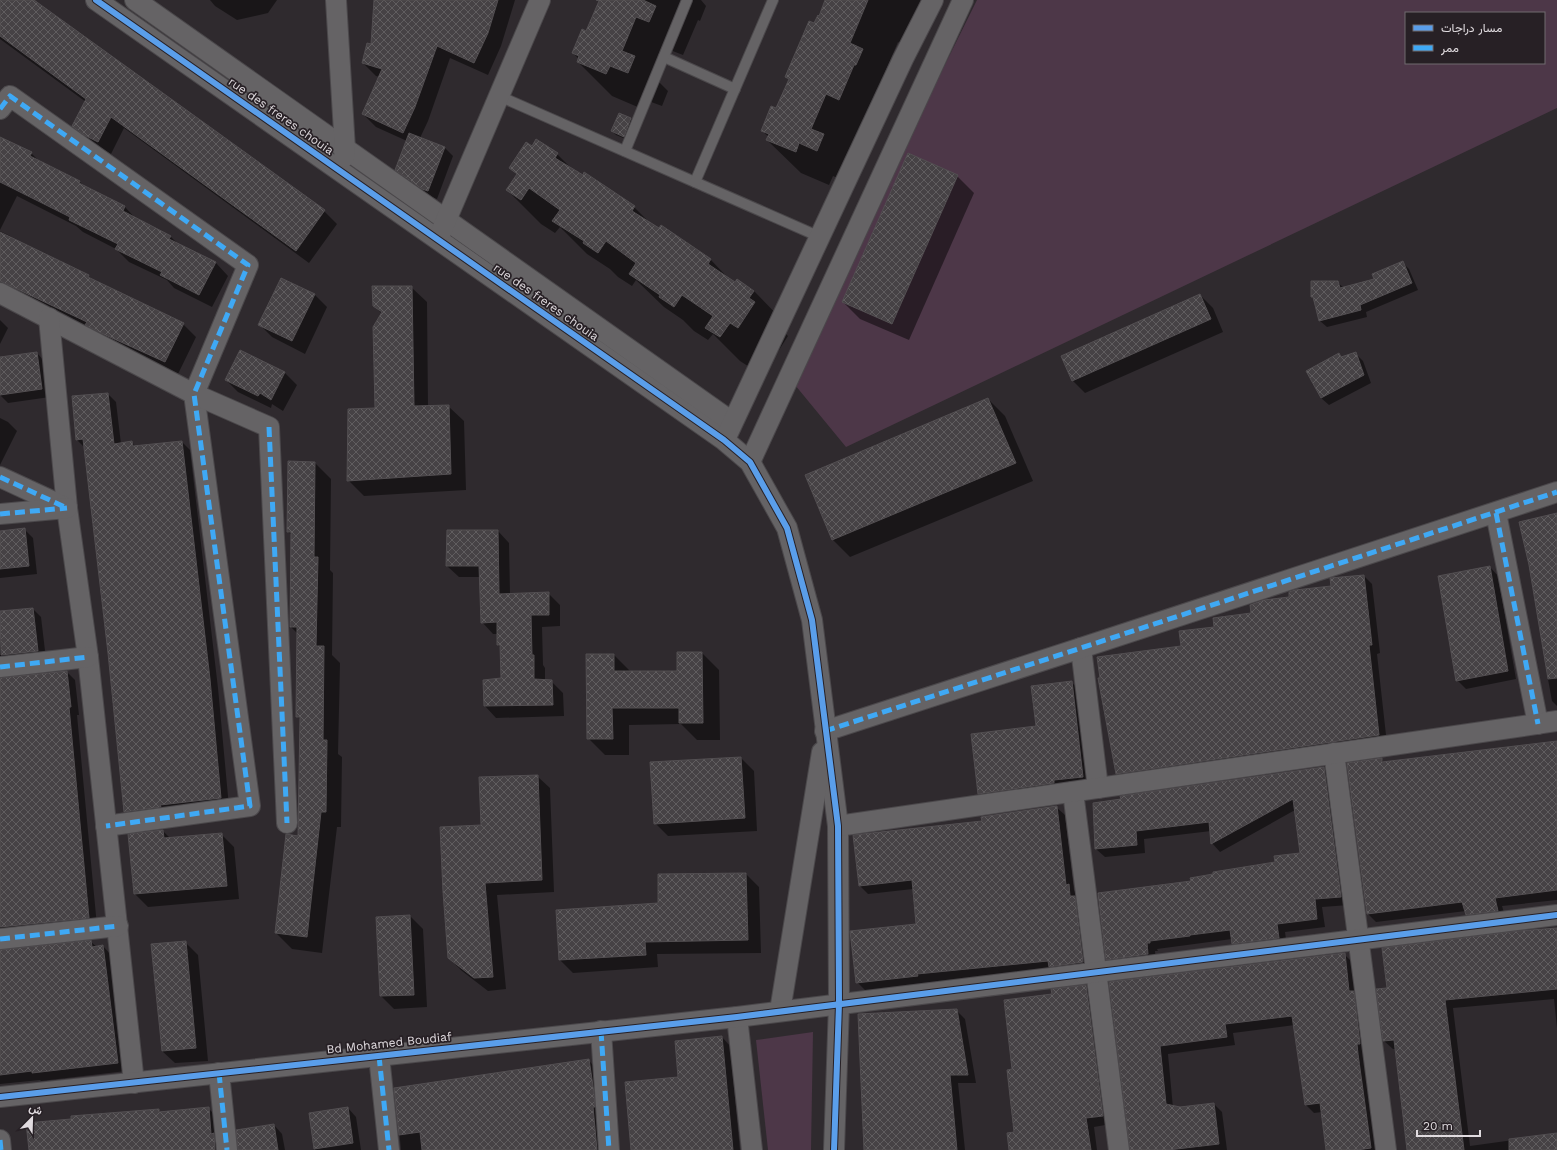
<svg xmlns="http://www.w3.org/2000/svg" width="1557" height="1150" font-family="'Work Sans',Vazirmatn,sans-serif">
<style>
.green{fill:#4d3748;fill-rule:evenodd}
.shadow{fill:#0007}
.building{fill:url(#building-cross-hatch);stroke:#524e51}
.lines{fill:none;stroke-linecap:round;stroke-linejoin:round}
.service-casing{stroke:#4b484b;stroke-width:12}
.minor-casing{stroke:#4b484b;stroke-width:22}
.service{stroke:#656365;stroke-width:10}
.minor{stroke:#656365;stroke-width:20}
.quiet{stroke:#3fa9f5;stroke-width:5;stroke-dasharray:10 5;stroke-linecap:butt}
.cycleway-casing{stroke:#272025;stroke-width:8}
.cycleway{stroke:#5a9eea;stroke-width:6}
.labels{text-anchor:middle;stroke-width:3.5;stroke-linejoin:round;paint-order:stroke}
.street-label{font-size:12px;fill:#e0dbdf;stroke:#272025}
</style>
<defs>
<pattern id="building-cross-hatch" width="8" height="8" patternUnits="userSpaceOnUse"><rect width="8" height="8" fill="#464245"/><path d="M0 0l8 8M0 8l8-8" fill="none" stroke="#605d5f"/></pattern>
</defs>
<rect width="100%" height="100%" fill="#2f2a2e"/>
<g class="green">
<path d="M 977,0 L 1557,0 L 1557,108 L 846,447 L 795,385 L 917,121 ZM 1406,13 L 1544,13 L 1544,63 L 1406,63 Z"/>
<path d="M 813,1032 L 811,1150 L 768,1150 L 756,1040 Z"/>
</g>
<g class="shadow">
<path d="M 0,0 L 31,0 L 324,211 L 337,224 L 309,263 L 124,128 L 111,154 L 86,139 L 73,126 L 86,102 L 0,39 Z"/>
<path d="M 210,0 L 277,0 L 268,13 L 237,20 L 215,6 Z"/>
<path d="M 375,0 L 515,0 L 501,46 L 488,75 L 450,58 L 428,121 L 420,138 L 445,148 L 453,156 L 437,199 L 432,197 L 405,178 L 396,169 L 407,141 L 376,127 L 363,114 L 380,77 L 376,76 L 363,63 L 372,45 Z"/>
<path d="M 597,0 L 701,0 L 706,6 L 700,21 L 698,20 L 683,55 L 670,50 L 657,80 L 668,91 L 662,106 L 643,99 L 640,108 L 612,96 L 578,62 L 579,59 L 573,53 L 587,32 L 599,3 Z"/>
<path d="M 825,0 L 931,0 L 911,48 L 898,42 L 885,72 L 896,83 L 873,133 L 860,127 L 847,158 L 851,184 L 833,176 L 829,185 L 801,173 L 767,140 L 769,137 L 762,131 L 777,110 L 789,80 L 786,77 L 815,24 Z"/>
<path d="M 619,114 L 631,119 L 635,123 L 628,140 L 616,135 L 612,131 Z"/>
<path d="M 0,138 L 31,153 L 39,161 L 80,182 L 86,188 L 125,207 L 137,220 L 170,236 L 178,244 L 216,263 L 228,276 L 212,307 L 174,288 L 167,280 L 129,262 L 116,249 L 83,232 L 76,226 L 17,196 L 0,230 Z"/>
<path d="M 536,140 L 557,154 L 574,171 L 634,207 L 652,225 L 659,230 L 661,227 L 711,260 L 730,280 L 754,291 L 787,325 L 783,331 L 788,336 L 772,361 L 754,370 L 740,361 L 713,334 L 708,340 L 694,331 L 683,320 L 664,307 L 636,280 L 632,286 L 618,277 L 610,269 L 587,254 L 560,227 L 555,233 L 541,224 L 507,190 L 517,175 L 510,168 L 532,147 Z"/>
<path d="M 957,176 L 974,193 L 909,340 L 860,319 L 843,302 Z"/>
<path d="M 0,231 L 10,236 L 14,240 L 88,276 L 95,282 L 183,324 L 196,337 L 178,374 L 0,285 Z"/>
<path d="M 1402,262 L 1409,269 L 1418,290 L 1366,312 L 1367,317 L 1327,327 L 1320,321 L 1315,300 L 1312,297 L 1337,282 L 1344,288 L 1375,280 Z"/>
<path d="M 411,287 L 427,302 L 428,407 L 448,406 L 464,421 L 466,490 L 364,496 L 348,480 L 376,409 L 382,314 L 374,305 Z"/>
<path d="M 314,294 L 327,307 L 305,354 L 272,337 L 260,325 Z"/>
<path d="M 1200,295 L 1213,308 L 1223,332 L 1085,393 L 1073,381 Z"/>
<path d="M 0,320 L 8,328 L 0,344 Z"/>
<path d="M 240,351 L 285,373 L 297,385 L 283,411 L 272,404 L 271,408 L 238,392 L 226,380 Z"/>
<path d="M 37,353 L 45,362 L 50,397 L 8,403 L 0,395 L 0,358 Z"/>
<path d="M 1355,353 L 1363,361 L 1371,383 L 1329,405 L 1321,398 L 1307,371 L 1339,354 L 1342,358 Z"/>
<path d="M 108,394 L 116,402 L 121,444 L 132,442 L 136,447 L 182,442 L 190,450 L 218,688 L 229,807 L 133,820 L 125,811 L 109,653 L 85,448 L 77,440 Z"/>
<path d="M 988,399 L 1005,416 L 1033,481 L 850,557 L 833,540 L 806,476 Z"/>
<path d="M 0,418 L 8,422 L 17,431 L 0,465 Z"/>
<path d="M 289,462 L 315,463 L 331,479 L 330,570 L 333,573 L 332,655 L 340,663 L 338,754 L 342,757 L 341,827 L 337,827 L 322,953 L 292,949 L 276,933 L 299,837 L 301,720 L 297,716 L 298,634 L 291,627 L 292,535 L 288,532 Z"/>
<path d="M 1557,514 L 1557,706 L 1552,701 L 1545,663 Z"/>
<path d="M 24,529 L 33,538 L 37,574 L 0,578 L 0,532 Z"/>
<path d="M 498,531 L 509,543 L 510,594 L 548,593 L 560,605 L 560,626 L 542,627 L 543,665 L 545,668 L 545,681 L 551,681 L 563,693 L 564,716 L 496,718 L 485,706 L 502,679 L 501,648 L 498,645 L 498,634 L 493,634 L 482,622 L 480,577 L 459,577 L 447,566 Z"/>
<path d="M 1490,567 L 1498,576 L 1516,679 L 1466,689 L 1457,680 Z"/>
<path d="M 1364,576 L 1372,584 L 1380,653 L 1377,654 L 1387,744 L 1126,782 L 1117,773 L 1182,647 L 1215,627 L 1252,614 L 1290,598 L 1332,587 Z"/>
<path d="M 33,609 L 41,617 L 46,659 L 0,668 L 0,612 Z"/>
<path d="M 678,653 L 702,653 L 719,670 L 720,740 L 697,740 L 681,724 L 629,725 L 629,755 L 605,755 L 588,738 L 614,655 L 631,672 L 678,672 Z"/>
<path d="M 67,672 L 75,680 L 79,715 L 77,715 L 97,926 L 7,936 L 0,928 L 0,679 Z"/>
<path d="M 1071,682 L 1080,690 L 1091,785 L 988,802 L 979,793 L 1037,727 Z"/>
<path d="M 1557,742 L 1557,900 L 1502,906 L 1506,919 L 1475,923 L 1467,914 L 1466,911 L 1376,922 L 1368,914 L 1381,759 L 1385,763 Z"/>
<path d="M 741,758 L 754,771 L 757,831 L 668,836 L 655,823 Z"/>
<path d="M 1324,768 L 1332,776 L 1349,905 L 1322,907 L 1325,927 L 1285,932 L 1287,946 L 1241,952 L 1233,943 L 1232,939 L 1157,949 L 1158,951 L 1155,951 L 1156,962 L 1115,967 L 1107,959 L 1192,881 L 1276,863 L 1301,854 L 1295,810 L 1220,852 L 1212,843 L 1211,831 L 1144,839 L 1145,853 L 1105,857 L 1096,849 L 1094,804 Z"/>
<path d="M 537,776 L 550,788 L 554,892 L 497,895 L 506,989 L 488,991 L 462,971 L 449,958 L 482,826 Z"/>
<path d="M 1056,807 L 1065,815 L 1074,890 L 1077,894 L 1091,971 L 1053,970 L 925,983 L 926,984 L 866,991 L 857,982 L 917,925 L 913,889 L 868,894 L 860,886 L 983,822 Z"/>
<path d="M 163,831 L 170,838 L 221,834 L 234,847 L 239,899 L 148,907 L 135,894 L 129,835 Z"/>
<path d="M 746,874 L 759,887 L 761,953 L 657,954 L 658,967 L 573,973 L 560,960 L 557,911 L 659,904 L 659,875 Z"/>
<path d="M 410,916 L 423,929 L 427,1007 L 394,1009 L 381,996 L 377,917 Z"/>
<path d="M 1557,929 L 1557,1028 L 1554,999 L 1453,1008 L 1470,1146 L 1557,1134 L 1557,1150 L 1408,1150 L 1396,1049 L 1393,1049 L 1384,1041 L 1378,990 L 1388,989 Z"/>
<path d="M 91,942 L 97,947 L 103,946 L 111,955 L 126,1071 L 41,1081 L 40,1080 L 0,1084 L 0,957 Z"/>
<path d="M 185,942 L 198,955 L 208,1061 L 175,1063 L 162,1051 Z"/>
<path d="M 1344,954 L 1353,963 L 1378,1150 L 1327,1150 L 1322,1112 L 1314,1113 L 1306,1105 L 1295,1025 L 1233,1033 L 1235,1045 L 1168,1054 L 1173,1108 L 1214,1104 L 1222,1112 L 1227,1150 L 1131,1150 L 1110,983 Z"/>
<path d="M 1086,986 L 1094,995 L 1111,1124 L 1094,1127 L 1097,1150 L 1010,1150 L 1015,1133 L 1013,1070 L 1053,995 Z"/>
<path d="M 956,1010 L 965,1019 L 976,1083 L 958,1083 L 965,1150 L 865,1150 Z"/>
<path d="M 722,1037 L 730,1046 L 740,1150 L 633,1150 L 679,1078 Z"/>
<path d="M 589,1061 L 597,1069 L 605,1150 L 401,1150 L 395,1088 Z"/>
<path d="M 348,1108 L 356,1117 L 361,1150 L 315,1150 L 310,1114 Z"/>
<path d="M 209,1109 L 217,1117 L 223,1150 L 30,1150 L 72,1119 L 158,1110 L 162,1113 Z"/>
<path d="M 274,1125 L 282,1134 L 285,1150 L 238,1150 Z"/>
</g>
<g class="building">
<path d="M 0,0 L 34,0 L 325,210 L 296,251 L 111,117 L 98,142 L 84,135 L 72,126 L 86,99 L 0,36 Z"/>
<path d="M 374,0 L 498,0 L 488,33 L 474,63 L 437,46 L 415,107 L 403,133 L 362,114 L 382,69 L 362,63 L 367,43 L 371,44 Z"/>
<path d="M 596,0 L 643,0 L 656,6 L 649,22 L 636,17 L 622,51 L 635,56 L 628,73 L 610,66 L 606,74 L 577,62 L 579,56 L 572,53 L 582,29 L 586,31 L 599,1 Z"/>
<path d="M 825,0 L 868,0 L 850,43 L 863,49 L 856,65 L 854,65 L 839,100 L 826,94 L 811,129 L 824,134 L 817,151 L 799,143 L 796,152 L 766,140 L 769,134 L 761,131 L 771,106 L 776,108 L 789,79 L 785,77 L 809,21 L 814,23 L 818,15 L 819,16 Z"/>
<path d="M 619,113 L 631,118 L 624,137 L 611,131 Z"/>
<path d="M 409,133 L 445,147 L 428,191 L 422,189 L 395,170 Z"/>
<path d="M 0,137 L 32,152 L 30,156 L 80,181 L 79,183 L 125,206 L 123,211 L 171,236 L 169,239 L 216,262 L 199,295 L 160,275 L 162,272 L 115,249 L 118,244 L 69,220 L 70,217 L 0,182 Z"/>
<path d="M 536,139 L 558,153 L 555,158 L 583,175 L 584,172 L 635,206 L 632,211 L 659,228 L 661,225 L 711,259 L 708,264 L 735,282 L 737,279 L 754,291 L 749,298 L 755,302 L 738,328 L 730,323 L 720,337 L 705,328 L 713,316 L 682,295 L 674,307 L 659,297 L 660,295 L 629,274 L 636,263 L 606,241 L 598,253 L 583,243 L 584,241 L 552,221 L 560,210 L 529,188 L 521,200 L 506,190 L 517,174 L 509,168 L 526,142 L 532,146 Z"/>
<path d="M 908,153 L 958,175 L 892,324 L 842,302 Z"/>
<path d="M 0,232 L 89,275 L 88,277 L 184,323 L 165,362 L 101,333 L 85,325 L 87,322 L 0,281 Z"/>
<path d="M 1403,261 L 1412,283 L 1360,305 L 1361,310 L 1319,321 L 1313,297 L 1311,297 L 1311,281 L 1338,281 L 1340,288 L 1374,279 L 1372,274 Z"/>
<path d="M 281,278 L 315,294 L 292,341 L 258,325 Z"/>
<path d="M 372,286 L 412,286 L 414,406 L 449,405 L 451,474 L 347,481 L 348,409 L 375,408 L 373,327 L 382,312 L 373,306 Z"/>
<path d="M 1200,294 L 1211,319 L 1072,381 L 1061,356 Z"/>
<path d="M 240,350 L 285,372 L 271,400 L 260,393 L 258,396 L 225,380 Z"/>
<path d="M 37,352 L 42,389 L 0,395 L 0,357 Z"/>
<path d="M 1356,352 L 1364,375 L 1321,398 L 1306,371 L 1339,353 L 1341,357 Z"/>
<path d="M 108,393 L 114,444 L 132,441 L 133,446 L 182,441 L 210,679 L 221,798 L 160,805 L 161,807 L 124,812 L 108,653 L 83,439 L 76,440 L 72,396 Z"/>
<path d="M 988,398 L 1016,463 L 832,540 L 805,475 Z"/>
<path d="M 288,461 L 315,462 L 314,557 L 318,557 L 316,646 L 324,646 L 323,740 L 327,740 L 326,812 L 321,812 L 307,937 L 275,933 L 286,834 L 298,836 L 300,717 L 296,717 L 297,627 L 290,627 L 291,532 L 287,532 Z"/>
<path d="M 1557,513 L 1557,678 L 1548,679 L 1529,565 L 1519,522 Z"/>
<path d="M 25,528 L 29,566 L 0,569 L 0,531 Z"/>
<path d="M 447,530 L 498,530 L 499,594 L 549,592 L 549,615 L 531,615 L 532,655 L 534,655 L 534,679 L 552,680 L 553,705 L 484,706 L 483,680 L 501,678 L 500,645 L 497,645 L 497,622 L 481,623 L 479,566 L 446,566 Z"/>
<path d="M 1490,566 L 1508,671 L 1456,681 L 1438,576 Z"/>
<path d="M 1364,575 L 1372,645 L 1369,645 L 1379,735 L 1116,774 L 1098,678 L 1100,678 L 1097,657 L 1181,646 L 1179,631 L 1214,627 L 1213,618 L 1251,613 L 1250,605 L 1264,600 L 1289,597 L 1289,592 L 1295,590 L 1331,586 L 1330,578 Z"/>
<path d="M 33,608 L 38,651 L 1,655 L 0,611 Z"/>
<path d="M 677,652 L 702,652 L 703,723 L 679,723 L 679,708 L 612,708 L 613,739 L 587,739 L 586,654 L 614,654 L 614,671 L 677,671 Z"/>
<path d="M 67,671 L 71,707 L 69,707 L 89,918 L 0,927 L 0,678 Z"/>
<path d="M 1072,681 L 1083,777 L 1054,780 L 1054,783 L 978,794 L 971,734 L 1036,726 L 1031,686 Z"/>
<path d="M 1557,741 L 1557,890 L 1495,898 L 1498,911 L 1466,915 L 1462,902 L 1367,914 L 1347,763 L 1382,758 L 1382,762 Z"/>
<path d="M 741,757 L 745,818 L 654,824 L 650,762 Z"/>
<path d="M 1324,767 L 1341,897 L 1315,899 L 1317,919 L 1277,924 L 1279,938 L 1232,944 L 1230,930 L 1190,935 L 1190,936 L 1150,941 L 1150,943 L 1147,943 L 1148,954 L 1106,960 L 1098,893 L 1191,881 L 1190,878 L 1213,874 L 1213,872 L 1275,862 L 1274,856 L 1300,853 L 1293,799 L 1211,844 L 1209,822 L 1136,831 L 1137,845 L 1095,849 L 1093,803 L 1121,799 L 1120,796 Z"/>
<path d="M 538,775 L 542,880 L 485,883 L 493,977 L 474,978 L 448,958 L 443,892 L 440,827 L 481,825 L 479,777 Z"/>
<path d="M 1057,806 L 1066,885 L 1069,884 L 1070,896 L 1075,896 L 1083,962 L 1049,967 L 1048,961 L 917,974 L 918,976 L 856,983 L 850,931 L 916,924 L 912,880 L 859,886 L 853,835 L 982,821 L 981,817 Z"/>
<path d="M 163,830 L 164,838 L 222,833 L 227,886 L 134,894 L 128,834 Z"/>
<path d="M 746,873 L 748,940 L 645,942 L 646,955 L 559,960 L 556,910 L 658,903 L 658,874 Z"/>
<path d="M 410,915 L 414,995 L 380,996 L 376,917 Z"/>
<path d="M 1557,928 L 1557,989 L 1445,1000 L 1464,1150 L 1407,1150 L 1394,1040 L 1383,1041 L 1376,989 L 1387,988 L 1382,948 L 1518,931 Z"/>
<path d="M 91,940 L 92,947 L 103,945 L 118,1063 L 32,1073 L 32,1071 L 0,1075 L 0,950 Z"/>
<path d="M 186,941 L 196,1048 L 162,1051 L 151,944 Z"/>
<path d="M 1345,953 L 1349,991 L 1354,991 L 1360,1044 L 1357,1044 L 1358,1054 L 1371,1148 L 1357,1150 L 1326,1150 L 1320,1103 L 1305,1105 L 1292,1016 L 1225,1024 L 1227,1037 L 1160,1046 L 1166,1104 L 1180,1107 L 1214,1103 L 1219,1144 L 1168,1150 L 1130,1150 L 1109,982 Z"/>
<path d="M 1086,985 L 1103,1116 L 1086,1118 L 1091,1150 L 1009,1150 L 1007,1133 L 1014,1132 L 1007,1070 L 1012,1069 L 1004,1000 L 1052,994 L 1051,989 Z"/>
<path d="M 957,1009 L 968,1075 L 950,1075 L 957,1150 L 864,1150 L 858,1014 Z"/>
<path d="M 722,1036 L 733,1150 L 631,1150 L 625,1082 L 678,1077 L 675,1041 Z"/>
<path d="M 589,1059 L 594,1093 L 595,1107 L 593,1107 L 597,1150 L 422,1150 L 420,1132 L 399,1135 L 394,1088 Z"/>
<path d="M 209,1107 L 211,1134 L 214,1133 L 215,1150 L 29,1150 L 26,1123 L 71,1119 L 71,1116 L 109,1113 L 159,1109 L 159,1112 Z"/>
<path d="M 348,1107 L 353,1143 L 314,1149 L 309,1113 Z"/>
<path d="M 274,1124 L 278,1150 L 238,1150 L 236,1130 Z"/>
<path d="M 1557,1133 L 1557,1150 L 1509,1150 L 1509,1139 Z"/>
</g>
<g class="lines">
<g class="service-casing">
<g id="service">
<path d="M 664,57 L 735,89"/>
<path d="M 499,96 L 820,237"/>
<path d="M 625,151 L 687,0"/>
<path d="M 695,182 L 773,0"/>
</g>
</g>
<g class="minor-casing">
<g id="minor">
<path d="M 96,0 L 724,440 L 750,462 L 787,528 L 812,620 L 838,826 L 839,1004 L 834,1150"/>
<path d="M 135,0 L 732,422"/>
<path d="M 336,0 L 345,149 L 344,157"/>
<path d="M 0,109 L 10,96 L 248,265 L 194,394 L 250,806 L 106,826"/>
<path d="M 441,232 L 540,0"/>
<path d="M 0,293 L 194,394 L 269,427 L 287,823"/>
<path d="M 49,318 L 67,508 L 88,657 L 134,1083"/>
<path d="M 727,435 L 903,59 L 933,0"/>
<path d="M 750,462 L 963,0"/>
<path d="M 0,477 L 67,508"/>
<path d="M 1496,513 L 1538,724"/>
<path d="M 0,514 L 67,508"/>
<path d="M 1081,648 L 1098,788"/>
<path d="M 0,667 L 88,657"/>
<path d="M 825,731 L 1081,648 L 1557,492"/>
<path d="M 1334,753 L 1386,1150"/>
<path d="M 1073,792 L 1119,1150"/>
<path d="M 838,826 L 1557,721"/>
<path d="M 0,939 L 118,926"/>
<path d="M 780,1011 L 822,752"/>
<path d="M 737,1017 L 752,1150"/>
<path d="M 601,1031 L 609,1150"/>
<path d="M 379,1056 L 389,1150"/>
<path d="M 219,1073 L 227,1150"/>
<path d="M 0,1097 L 737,1017 L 1557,915"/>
<path d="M 0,1140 L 1,1150"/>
</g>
</g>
<use href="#service" class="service"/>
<use href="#minor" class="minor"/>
<g class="quiet">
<path d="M 0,109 L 10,96 L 248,265 L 194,394 L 250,806 L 106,826"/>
<path d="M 269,427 L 287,823"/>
<path d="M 0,477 L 67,508"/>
<path d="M 1496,513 L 1538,724"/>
<path d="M 0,514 L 67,508"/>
<path d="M 0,667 L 88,657"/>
<path d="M 825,731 L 1081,648 L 1557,492"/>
<path d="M 0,939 L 118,926"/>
<path d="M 601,1031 L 609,1150"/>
<path d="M 379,1056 L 389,1150"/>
<path d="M 219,1073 L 227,1150"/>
<path d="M 0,1140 L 1,1150"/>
</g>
<g class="cycleway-casing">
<g id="cycleway">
<path d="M 96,0 L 724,440 L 750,462 L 787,528 L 812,620 L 838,826 L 839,1004 L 834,1150"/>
<path d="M 0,1097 L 737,1017 L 1557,915"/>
</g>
</g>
<use href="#cycleway" class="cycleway"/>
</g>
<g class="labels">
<g class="street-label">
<text transform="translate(281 116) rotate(35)" y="4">rue des freres chouia</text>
<text transform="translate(546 302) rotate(35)" y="4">rue des freres chouia</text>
<text transform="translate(389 1043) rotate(-6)" y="4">Bd Mohamed Boudiaf</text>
</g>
</g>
<rect x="1405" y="12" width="140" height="52" fill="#272025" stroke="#716b6f"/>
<rect x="1413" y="25" width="20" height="6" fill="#5a9eea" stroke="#716b6f"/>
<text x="1441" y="32" font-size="12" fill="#e0dbdf">مسار دراجات</text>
<rect x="1413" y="45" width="20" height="6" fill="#3fa9f5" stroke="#716b6f"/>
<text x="1441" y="52" font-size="12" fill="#e0dbdf">ممر</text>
<g transform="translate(32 1118) rotate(23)" stroke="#272025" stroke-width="3" paint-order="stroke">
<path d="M0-3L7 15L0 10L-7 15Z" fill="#e0dbdf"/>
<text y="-6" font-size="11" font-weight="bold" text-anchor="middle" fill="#e0dbdf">ش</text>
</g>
<path d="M1417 1130v6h63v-6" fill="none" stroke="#e0dbdf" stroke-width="2"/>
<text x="1423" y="1130" font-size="12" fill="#e0dbdf" stroke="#272025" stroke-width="3" paint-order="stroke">20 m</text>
</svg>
